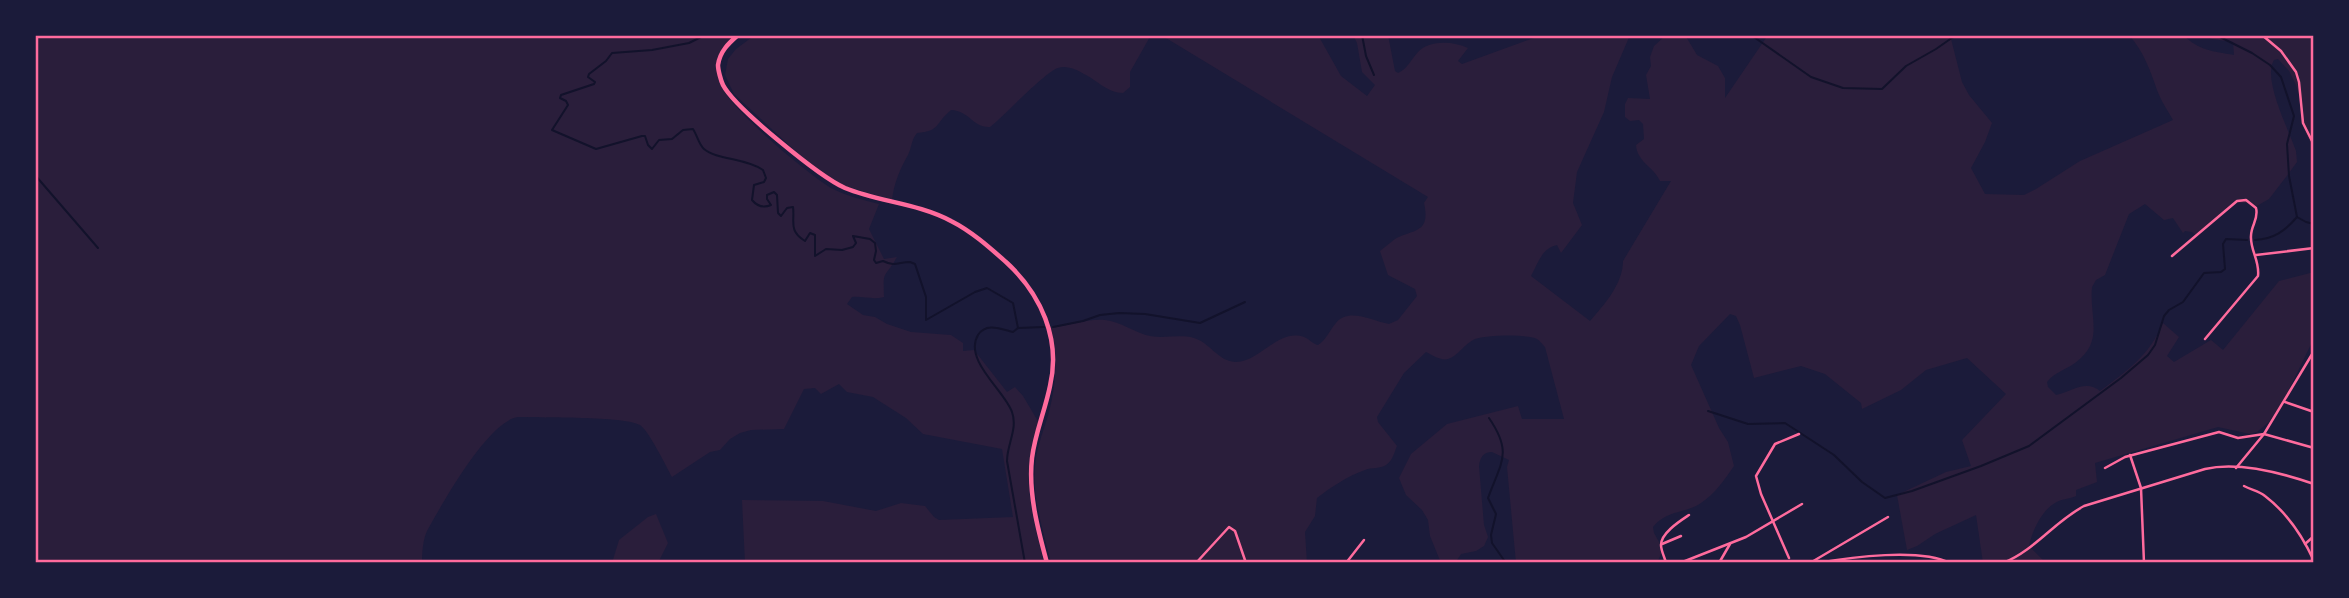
<svg xmlns="http://www.w3.org/2000/svg" width="2349" height="598" font-family="Roboto,sans-serif">
<style>
.green{fill:#2a1e3b}
.lines{fill:none;stroke-linecap:round;stroke-linejoin:round}
.stream{stroke:#12122b;stroke-width:2}
.minor{stroke:#ff6b9d;stroke-width:2.5}
.primary{stroke:#ff6b9d;stroke-width:4.5}
.neatline{fill:none;stroke:#ff6b9d;stroke-width:2.5}
</style>
<rect width="100%" height="100%" fill="#1b1b3a"/>
<g class="green">
<path d="M 35,35 L 743,35 C 725,45 715,61 720,83 C 726,106 811,177 833,189 C 847,196 863,200 879,204 L 869,229 L 884,259 L 897,257 C 884,280 883,268 884,297 C 873,300 863,296 852,297 L 847,304 L 863,315 L 875,317 L 887,324 L 911,332 L 951,335 L 963,343 L 963,351 L 974,350 L 1007,392 L 1015,387 L 1023,396 L 1039,423 C 1020,478 1031,509 1044,563 L 745,563 L 742,500 L 823,501 L 876,511 L 901,503 L 925,506 L 934,517 L 939,520 L 1013,517 L 1002,449 L 923,434 L 906,418 L 873,397 L 847,392 L 839,384 L 821,394 L 815,388 L 804,389 L 784,429 L 751,430 L 740,433 L 730,439 L 720,450 L 710,452 L 672,477 C 666,466 649,431 640,425 C 624,416 541,418 518,417 C 488,421 442,504 427,531 C 423,539 422,553 422,563 L 35,563 Z"/>
<path d="M 755,35 L 1151,35 L 1130,72 L 1130,87 L 1123,93 C 1108,93 1098,81 1084,74 C 1077,70 1067,65 1058,68 C 1045,72 1005,115 990,127 C 973,128 970,111 951,110 C 935,123 941,131 917,133 C 911,140 912,147 908,155 C 900,169 894,183 892,200 L 838,184 L 804,159 L 734,94 L 725,75 L 728,59 L 736,49 Z"/>
<path d="M 1161,35 L 1318,35 L 1341,76 L 1367,96 L 1375,85 L 1362,72 L 1357,43 L 1353,35 L 1388,35 L 1395,71 L 1398,73 C 1407,69 1411,60 1418,52 C 1429,40 1453,41 1468,48 L 1458,61 L 1462,64 L 1542,35 L 1630,35 L 1612,77 L 1604,112 L 1577,172 L 1573,203 L 1582,225 L 1561,253 L 1557,245 C 1542,248 1538,263 1531,276 L 1590,321 C 1604,305 1623,284 1623,261 L 1671,181 L 1660,181 C 1654,167 1637,162 1636,145 L 1644,139 L 1643,124 L 1639,120 L 1630,121 L 1625,117 L 1625,104 L 1628,98 L 1650,99 L 1646,75 L 1651,66 L 1650,57 L 1654,46 L 1666,35 L 1685,35 L 1697,55 L 1718,66 L 1725,78 L 1725,98 L 1768,35 L 1950,35 L 1962,82 L 1969,95 L 1992,123 L 1985,142 L 1971,168 L 1985,194 L 2024,195 L 2036,189 L 2080,161 L 2173,120 C 2168,111 2161,101 2157,90 C 2150,70 2144,52 2129,35 L 2183,35 C 2200,51 2212,51 2234,55 L 2233,42 L 2212,39 L 2202,35 L 2314,35 L 2314,150 L 2301,123 L 2300,97 L 2296,85 L 2289,71 L 2278,59 L 2274,60 C 2262,79 2289,130 2296,151 L 2297,162 L 2286,177 L 2269,199 L 2255,207 L 2247,203 L 2236,203 L 2197,236 L 2192,232 L 2185,231 L 2183,233 L 2173,218 L 2164,220 L 2145,204 L 2129,214 L 2105,275 L 2096,280 L 2092,287 C 2089,318 2105,341 2075,363 C 2065,370 2055,372 2047,382 L 2048,387 L 2056,395 C 2071,392 2086,379 2100,391 C 2128,370 2149,356 2163,323 L 2179,337 L 2167,356 L 2174,362 L 2211,340 L 2223,350 L 2279,281 L 2314,272 L 2314,338 L 2284,400 L 2269,422 L 2257,432 L 2250,434 L 2218,427 L 2095,463 L 2097,482 L 2076,490 L 2076,496 C 2070,499 2060,499 2055,503 C 2041,511 2032,532 2029,546 L 2043,560 L 2061,560 L 2064,563 L 1983,563 L 1976,515 L 1935,534 L 1917,546 L 1907,550 L 1897,495 L 1946,472 L 1971,466 L 1962,440 L 2006,394 L 1967,358 L 1926,370 L 1901,390 L 1862,409 L 1861,403 L 1825,374 L 1801,366 L 1754,378 L 1740,325 L 1736,316 L 1730,314 L 1699,346 L 1691,365 L 1719,428 L 1728,442 L 1734,466 C 1725,479 1715,494 1701,503 C 1685,514 1668,509 1653,527 L 1654,533 L 1663,549 L 1657,563 L 1516,563 L 1507,467 L 1509,460 L 1492,452 C 1483,452 1480,458 1479,466 L 1484,525 L 1488,537 L 1484,546 L 1476,551 L 1461,554 L 1455,563 L 1441,563 L 1430,536 L 1428,520 L 1422,510 L 1406,495 L 1399,478 L 1411,454 L 1447,424 L 1518,406 L 1522,419 L 1564,419 L 1545,347 C 1543,345 1540,341 1537,339 C 1526,334 1487,335 1475,339 C 1465,343 1458,356 1448,359 C 1441,361 1432,355 1426,352 L 1404,373 L 1377,417 L 1378,422 L 1397,446 C 1394,453 1393,460 1386,465 C 1380,469 1372,467 1365,470 C 1348,476 1331,487 1317,498 L 1315,516 L 1305,532 L 1307,563 L 1051,563 C 1044,532 1032,500 1035,467 C 1036,450 1042,435 1047,419 C 1056,389 1058,360 1051,328 C 1066,326 1090,318 1105,320 C 1120,321 1137,334 1150,336 C 1165,339 1179,334 1194,338 C 1209,342 1218,361 1235,362 C 1259,363 1278,328 1304,337 C 1310,339 1312,344 1318,345 C 1327,339 1329,331 1336,323 C 1348,307 1373,321 1389,324 L 1398,320 L 1417,296 L 1415,289 L 1388,275 L 1380,251 C 1385,247 1390,243 1395,239 C 1413,229 1431,234 1424,203 L 1428,197 Z"/>
<path d="M 656,514 L 668,543 L 658,563 L 612,563 L 619,540 L 648,517 Z"/>
</g>
<g class="lines">
<g class="stream">
<path d="M 705,35 L 689,43 L 652,50 L 612,53 L 606,61 L 589,74 L 588,77 L 595,82 L 594,84 L 561,95 L 560,98 L 566,101 L 568,105 L 552,130 L 596,149 L 642,136 L 645,136 L 648,145 L 652,149 L 659,140 L 672,139 L 683,130 L 693,129 C 697,135 699,145 704,149 C 717,160 746,158 763,170 L 766,178 L 764,182 L 754,185 L 752,200 C 757,206 764,208 771,205 L 767,199 L 767,195 L 774,192 L 777,195 L 778,213 L 781,216 L 787,208 L 793,207 C 795,221 788,231 805,241 L 810,233 L 815,235 L 815,256 L 826,249 L 842,250 L 853,247 L 856,243 L 853,236 L 870,239 L 875,243 L 876,251 L 874,260 L 876,263 L 883,261 C 895,267 899,262 910,262 L 915,264 L 926,297 L 926,320 L 975,292 L 987,288 L 1013,303 L 1018,328"/>
<path d="M 1362,35 L 1366,56 L 1374,75"/>
<path d="M 1751,35 L 1811,77 L 1843,88 L 1882,89 L 1906,66 L 1936,49 L 1956,35"/>
<path d="M 2216,35 L 2252,53 L 2270,65 L 2281,77 L 2294,116 L 2287,144 L 2289,176 L 2297,217 L 2306,222 L 2314,224"/>
<path d="M 35,175 L 98,248"/>
<path d="M 2255,240 C 2274,239 2285,231 2297,217"/>
<path d="M 1053,327 L 1083,321 L 1100,315 L 1119,313 L 1145,314 L 1200,323 L 1245,302"/>
<path d="M 1708,411 L 1748,424 L 1785,423 L 1834,455 L 1862,482 L 1885,498 L 1912,491 L 1981,466 L 2029,446 L 2121,378 L 2148,355 L 2155,345 L 2164,316 L 2169,310 L 2183,302 L 2204,273 L 2221,272 L 2225,269 L 2223,244 L 2226,239 L 2247,240"/>
<path d="M 1489,418 C 1513,453 1501,462 1488,498 L 1496,514 L 1491,535 L 1492,543 L 1506,563"/>
<path d="M 1025,563 L 1007,461 C 1007,444 1018,429 1012,412 C 1005,391 963,360 978,335 C 986,322 1001,329 1013,332 L 1018,328 L 1044,327"/>
</g>
<g class="minor">
<path d="M 2262,35 L 2281,51 L 2296,72 L 2299,82 L 2303,123 L 2314,145"/>
<path d="M 2256,255 L 2314,248"/>
<path d="M 2172,256 L 2237,201 L 2246,200 L 2256,208 C 2259,219 2251,225 2251,236 C 2250,250 2260,261 2258,276 L 2205,339"/>
<path d="M 2285,402 L 2314,412"/>
<path d="M 2130,455 L 2141,488 L 2144,563"/>
<path d="M 2105,468 L 2125,457 L 2219,432 L 2238,438 L 2264,434 L 2314,448"/>
<path d="M 2236,468 L 2264,434 L 2314,351"/>
<path d="M 2244,486 C 2251,490 2259,491 2265,496 C 2286,512 2303,537 2314,561"/>
<path d="M 1662,544 L 1681,536"/>
<path d="M 2305,544 L 2314,536"/>
<path d="M 1789,558 L 1761,494 L 1756,476 L 1775,444 L 1799,434"/>
<path d="M 1196,563 L 1229,527 L 1235,531 L 1246,563"/>
<path d="M 1346,563 L 1364,540"/>
<path d="M 1666,563 C 1665,558 1661,551 1661,545 C 1661,533 1680,521 1689,515"/>
<path d="M 1680,563 L 1746,537 L 1802,504"/>
<path d="M 1719,563 L 1730,544"/>
<path d="M 1810,563 L 1888,517"/>
<path d="M 1818,563 C 1851,557 1920,548 1950,563"/>
<path d="M 2003,563 C 2035,550 2054,522 2084,506 L 2205,469 C 2239,461 2282,473 2314,484"/>
</g>
<path class="primary" d="M 738,35 C 729,43 720,51 718,65 C 718,70 721,81 723,85 C 735,108 820,177 845,188 C 879,202 917,203 951,221 C 971,231 989,247 1006,262 C 1041,294 1061,339 1050,386 C 1045,411 1035,433 1032,458 C 1028,493 1038,530 1047,563"/>
</g>
<rect width="2349" height="598" fill="none" stroke="#1b1b3a" stroke-width="74"/>
<rect x="37" y="37" width="2275" height="524" class="neatline"/>
</svg>
